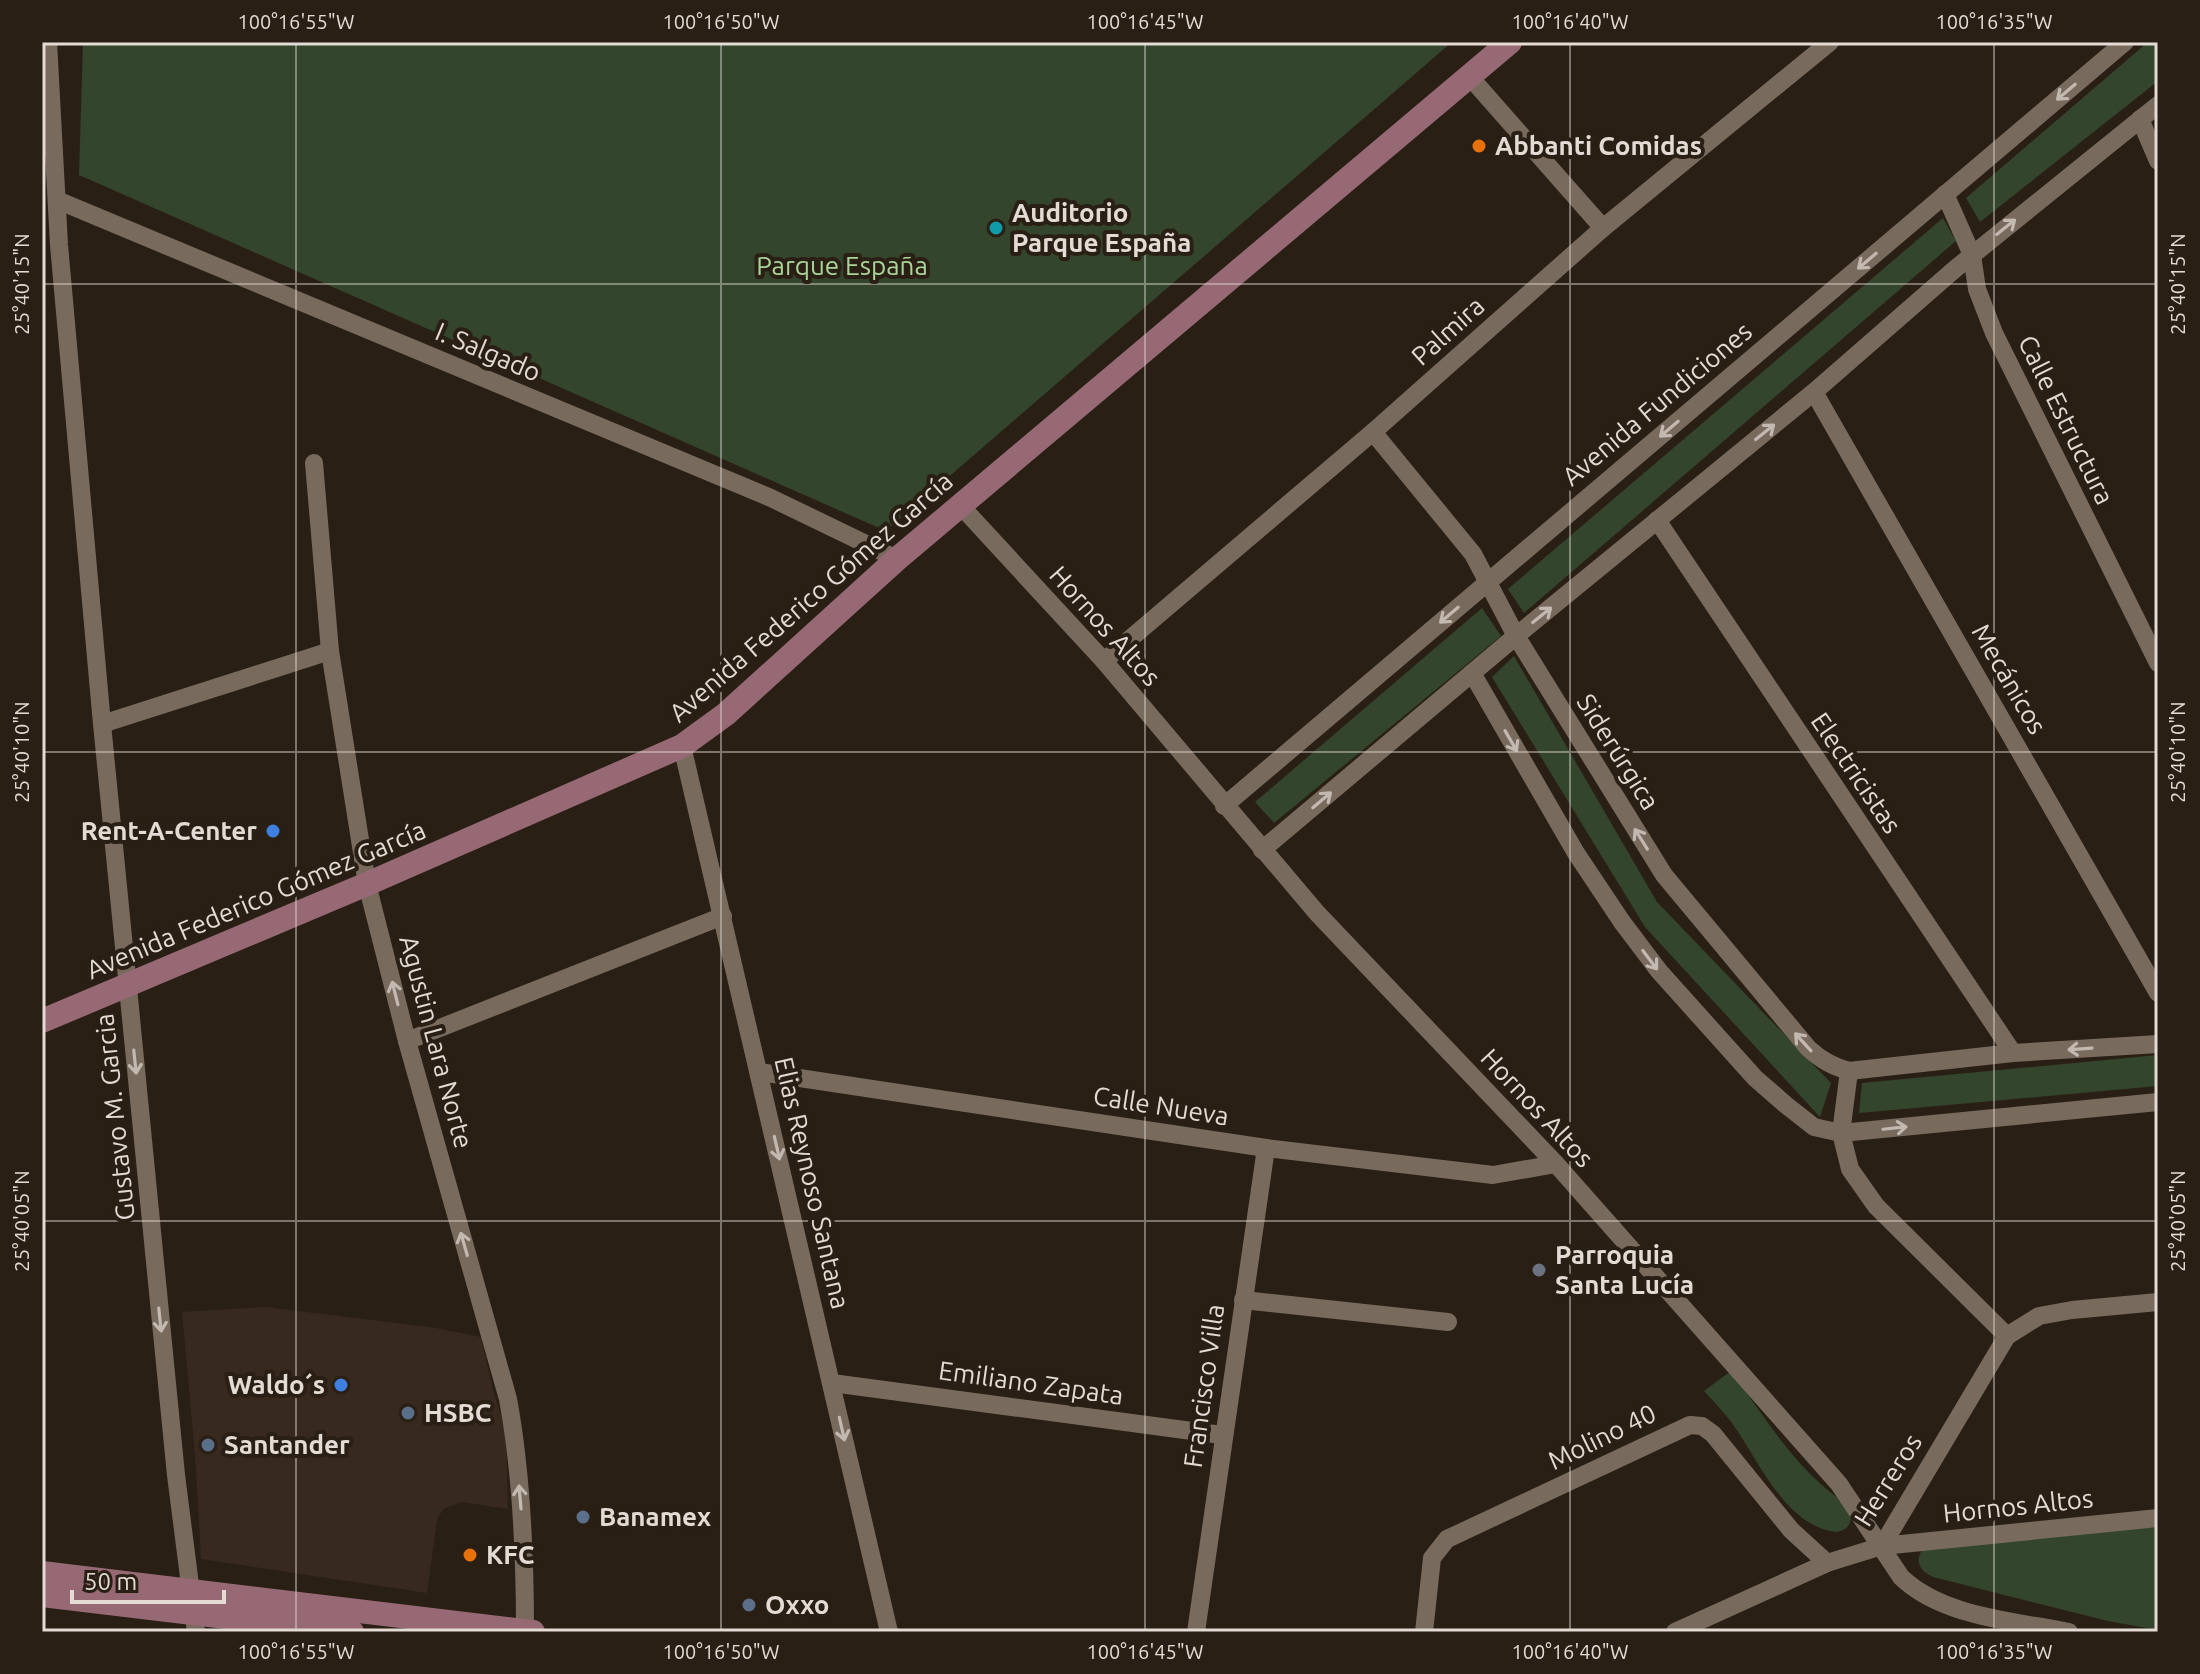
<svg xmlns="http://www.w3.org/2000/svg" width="2200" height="1674" font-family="Ubuntu,sans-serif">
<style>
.commercial{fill:#38291e}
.green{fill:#34452d}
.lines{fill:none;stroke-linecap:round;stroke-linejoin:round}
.street{stroke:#786b5e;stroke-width:18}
.secondary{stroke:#966974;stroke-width:24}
.oneway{stroke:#c3b9b1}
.ticks{fill:none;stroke:#e3dbd4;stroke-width:2;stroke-opacity:0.45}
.food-dot{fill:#e8710a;stroke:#2a1f14;stroke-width:3}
.culture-dot{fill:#0f9aa8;stroke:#2a1f14;stroke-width:3}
.shop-dot{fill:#3f7fe0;stroke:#2a1f14;stroke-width:3}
.worship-dot{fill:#6b7280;stroke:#2a1f14;stroke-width:3}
.service-dot{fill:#5c6f8a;stroke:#2a1f14;stroke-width:3}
.labels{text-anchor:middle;stroke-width:8;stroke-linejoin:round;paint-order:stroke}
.poi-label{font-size:26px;font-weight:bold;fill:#e3dbd4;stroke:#2a1f14;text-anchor:start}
.park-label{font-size:26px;fill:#a9d598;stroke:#2a1f14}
.street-label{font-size:26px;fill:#e3dbd4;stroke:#2a1f14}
.neatline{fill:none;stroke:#e3dbd4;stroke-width:3}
.ticks-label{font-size:20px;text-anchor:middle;fill:#e3dbd4}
</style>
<rect width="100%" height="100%" fill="#2a1f14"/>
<path class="commercial" d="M 266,1307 L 436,1328 L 481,1337 L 493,1390 L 506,1431 L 508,1509 L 462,1502 L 443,1509 L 437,1520 L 427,1593 L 201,1559 L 195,1455 L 182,1312 Z"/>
<g class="green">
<path d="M 83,42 L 1452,42 L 886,531 L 79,175 Z"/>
<path d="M 2148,42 L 2158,42 L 2158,81 L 1980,222 L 1966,198 Z"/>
<path d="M 1943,218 L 1956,241 L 1524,613 L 1508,589 Z"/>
<path d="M 1482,608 L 1501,636 L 1274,823 L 1255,802 Z"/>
<path d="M 1514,656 L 1657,902 L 1831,1083 L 1820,1117 L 1645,927 L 1492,677 Z"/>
<path d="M 2158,1055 L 2158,1086 L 1859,1113 L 1862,1083 Z"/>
<path d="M 1731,1371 C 1767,1420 1798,1474 1850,1506 C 1852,1520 1852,1529 1836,1532 C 1785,1526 1758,1459 1732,1423 C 1724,1412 1713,1401 1704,1391 Z"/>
<path d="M 2158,1527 L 2158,1630 L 2108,1621 L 1933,1577 C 1921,1572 1914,1562 1922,1550 L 1942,1541 Z"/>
</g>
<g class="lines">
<g class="street">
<path d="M 48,42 L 59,245 L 102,724 L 176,1475 L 196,1632"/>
<path d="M 1470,77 L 1603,228"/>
<path d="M 2140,119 L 2158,161"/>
<path d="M 1945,194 L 1972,255 L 1977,289 L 1994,333 L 2158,663"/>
<path d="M 57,200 L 771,498 L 897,559"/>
<path d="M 1814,392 L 2158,993"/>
<path d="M 1373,432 L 1473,554 L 1516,636 L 1664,875 L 1808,1048 C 1821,1060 1832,1066 1849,1071 L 2013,1053 L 2158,1044"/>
<path d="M 314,463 L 330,651 L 367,884 L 407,1041 L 508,1399 C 522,1475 525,1554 525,1631"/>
<path d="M 960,505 L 1104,661 L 1317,913 L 1556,1164 L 1839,1484 L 1901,1577 C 1942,1617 2015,1621 2069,1632"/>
<path d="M 1657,520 L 2013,1053"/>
<path d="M 1104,661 L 1373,432 L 1603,228 L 1830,42"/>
<path d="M 1472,673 L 1576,853 L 1622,922 L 1659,971 L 1755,1078 L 1786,1105 L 1814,1127 L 1841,1133 L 2158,1102"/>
<path d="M 102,724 L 330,651"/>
<path d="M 682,746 L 889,1632"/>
<path d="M 1224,806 L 2125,42"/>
<path d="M 1262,850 L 1516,636 L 1814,392 L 1955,269 L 2158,105"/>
<path d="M 407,1041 L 723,916"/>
<path d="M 1849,1071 L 1841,1133 L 1850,1169 L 1876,1206 L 2007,1336"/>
<path d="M 759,1072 L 1266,1148 L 1493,1175 L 1556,1164"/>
<path d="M 1243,1300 L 1448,1322"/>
<path d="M 832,1383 L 1222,1435"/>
<path d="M 1882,1546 L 2158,1518"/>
<path d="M 1196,1632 L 1266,1148"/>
<path d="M 1424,1632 L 1432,1558 L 1447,1539 L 1690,1425 L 1702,1426 L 1713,1434 L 1791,1530 L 1827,1563"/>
<path d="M 1675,1632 L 1827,1563 L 1882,1546 L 2007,1336 L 2039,1316 L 2072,1310 L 2158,1302"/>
</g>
<g class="secondary">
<path d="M 42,1021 L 367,884 L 682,746 L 726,714 L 897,559 L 1510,42"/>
<path d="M 42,1573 L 533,1632"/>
<path d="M 42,1595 L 352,1632"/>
</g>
</g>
<defs><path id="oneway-shaft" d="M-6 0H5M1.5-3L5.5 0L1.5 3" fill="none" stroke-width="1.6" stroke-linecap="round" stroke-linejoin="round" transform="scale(2)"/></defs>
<g class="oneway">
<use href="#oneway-shaft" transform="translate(2066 92) rotate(140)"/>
<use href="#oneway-shaft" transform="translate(2006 227) rotate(-39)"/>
<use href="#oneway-shaft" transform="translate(1867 261) rotate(140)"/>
<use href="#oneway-shaft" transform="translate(1669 429) rotate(140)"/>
<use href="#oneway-shaft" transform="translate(1765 432) rotate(-39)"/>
<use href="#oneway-shaft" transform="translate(1449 615) rotate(140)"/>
<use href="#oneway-shaft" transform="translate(1542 615) rotate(-39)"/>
<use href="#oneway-shaft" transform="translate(1511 741) rotate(60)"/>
<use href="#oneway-shaft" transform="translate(1322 800) rotate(-40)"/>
<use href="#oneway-shaft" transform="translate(1641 839) rotate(-122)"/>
<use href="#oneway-shaft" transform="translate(1650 960) rotate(53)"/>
<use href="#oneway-shaft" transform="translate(395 993) rotate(-104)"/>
<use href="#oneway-shaft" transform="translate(1803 1042) rotate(-132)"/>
<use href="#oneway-shaft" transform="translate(2080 1049) rotate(176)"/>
<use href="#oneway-shaft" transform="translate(135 1062) rotate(84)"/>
<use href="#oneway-shaft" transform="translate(1895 1128) rotate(-6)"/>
<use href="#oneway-shaft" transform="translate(777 1148) rotate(77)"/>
<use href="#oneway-shaft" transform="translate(464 1244) rotate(-106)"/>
<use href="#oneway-shaft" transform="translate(160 1320) rotate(84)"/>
<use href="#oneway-shaft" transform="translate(842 1429) rotate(77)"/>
<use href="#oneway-shaft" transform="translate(520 1497) rotate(-95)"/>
</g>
<path class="ticks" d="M 296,42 L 296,1632M 721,42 L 721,1632M 1145,42 L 1145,1632M 1570,42 L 1570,1632M 1994,42 L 1994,1632M 42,284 L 2158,284M 42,752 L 2158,752M 42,1221 L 2158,1221"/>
<g class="food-dot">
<circle cx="1479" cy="146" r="8"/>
<circle cx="470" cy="1555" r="8"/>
</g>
<circle class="culture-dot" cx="996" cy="228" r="8"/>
<g class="shop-dot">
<circle cx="273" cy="831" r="8"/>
<circle cx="341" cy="1385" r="8"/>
</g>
<circle class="worship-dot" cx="1539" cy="1270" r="8"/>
<g class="service-dot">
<circle cx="408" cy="1413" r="8"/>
<circle cx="208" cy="1445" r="8"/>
<circle cx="583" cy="1517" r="8"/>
<circle cx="749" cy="1605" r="8"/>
</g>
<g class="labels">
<g class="poi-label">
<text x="1495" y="155">Abbanti Comidas</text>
<text x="1012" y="222">Auditorio<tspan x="1012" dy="30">Parque España</tspan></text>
<text x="257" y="840" text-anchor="end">Rent-A-Center</text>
<text x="1555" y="1264">Parroquia<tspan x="1555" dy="30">Santa Lucía</tspan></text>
<text x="325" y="1394" text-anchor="end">Waldo´s</text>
<text x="424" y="1422">HSBC</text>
<text x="224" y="1454">Santander</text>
<text x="599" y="1526">Banamex</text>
<text x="486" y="1564">KFC</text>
<text x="765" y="1614">Oxxo</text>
</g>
<g class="park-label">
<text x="842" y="275">Parque España</text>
</g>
<g class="street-label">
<text transform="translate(1448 331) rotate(-42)" y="9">Palmira</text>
<text transform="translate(488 352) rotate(23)" y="9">I. Salgado</text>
<text transform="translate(1657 404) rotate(-40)" y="9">Avenida Fundiciones</text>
<text transform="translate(2066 420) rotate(64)" y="9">Calle Estructura</text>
<text transform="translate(811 597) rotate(-41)" y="9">Avenida Federico Gómez García</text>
<text transform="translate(1105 626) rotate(48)" y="9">Hornos Altos</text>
<text transform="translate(2009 679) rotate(60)" y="9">Mecánicos</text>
<text transform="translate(1618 752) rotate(58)" y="9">Siderúrgica</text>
<text transform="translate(1856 773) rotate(56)" y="9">Electricistas</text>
<text transform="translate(256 900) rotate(-23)" y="9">Avenida Federico Gómez García</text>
<text transform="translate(436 1042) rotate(75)" y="9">Agustin Lara Norte</text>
<text transform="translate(1161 1106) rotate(9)" y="9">Calle Nueva</text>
<text transform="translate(1537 1108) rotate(47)" y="9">Hornos Altos</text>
<text transform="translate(115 1117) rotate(-96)" y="9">Gustavo M. Garcia</text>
<text transform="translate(812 1183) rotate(77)" y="9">Elias Reynoso Santana</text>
<text transform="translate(1031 1383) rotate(8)" y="9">Emiliano Zapata</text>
<text transform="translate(1204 1386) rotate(-82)" y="9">Francisco Villa</text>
<text transform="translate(1602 1437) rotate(-26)" y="9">Molino 40</text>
<text transform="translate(1888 1480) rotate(-58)" y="9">Herreros</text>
<text transform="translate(2018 1506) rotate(-6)" y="9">Hornos Altos</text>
</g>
</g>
<rect width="2200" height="1674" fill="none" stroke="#2a1f14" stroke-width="88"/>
<path d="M72 1590v12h152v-12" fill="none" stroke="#e3dbd4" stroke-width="4"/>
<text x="84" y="1590" font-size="24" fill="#e3dbd4" stroke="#2a1f14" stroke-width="6" paint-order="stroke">50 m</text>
<rect x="44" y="44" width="2112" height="1586" class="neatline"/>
<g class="ticks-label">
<text x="296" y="29">100°16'55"W</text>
<text x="721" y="29">100°16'50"W</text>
<text x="1145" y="29">100°16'45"W</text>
<text x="1570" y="29">100°16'40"W</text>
<text x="1994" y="29">100°16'35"W</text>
<text transform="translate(22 284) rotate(-90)" y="7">25°40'15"N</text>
<text transform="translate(2178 284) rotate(-90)" y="7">25°40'15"N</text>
<text transform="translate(22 752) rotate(-90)" y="7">25°40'10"N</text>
<text transform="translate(2178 752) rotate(-90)" y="7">25°40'10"N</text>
<text transform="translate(22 1221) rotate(-90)" y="7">25°40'05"N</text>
<text transform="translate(2178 1221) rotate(-90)" y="7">25°40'05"N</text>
<text x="296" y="1659">100°16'55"W</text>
<text x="721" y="1659">100°16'50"W</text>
<text x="1145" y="1659">100°16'45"W</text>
<text x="1570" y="1659">100°16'40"W</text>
<text x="1994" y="1659">100°16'35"W</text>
</g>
</svg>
